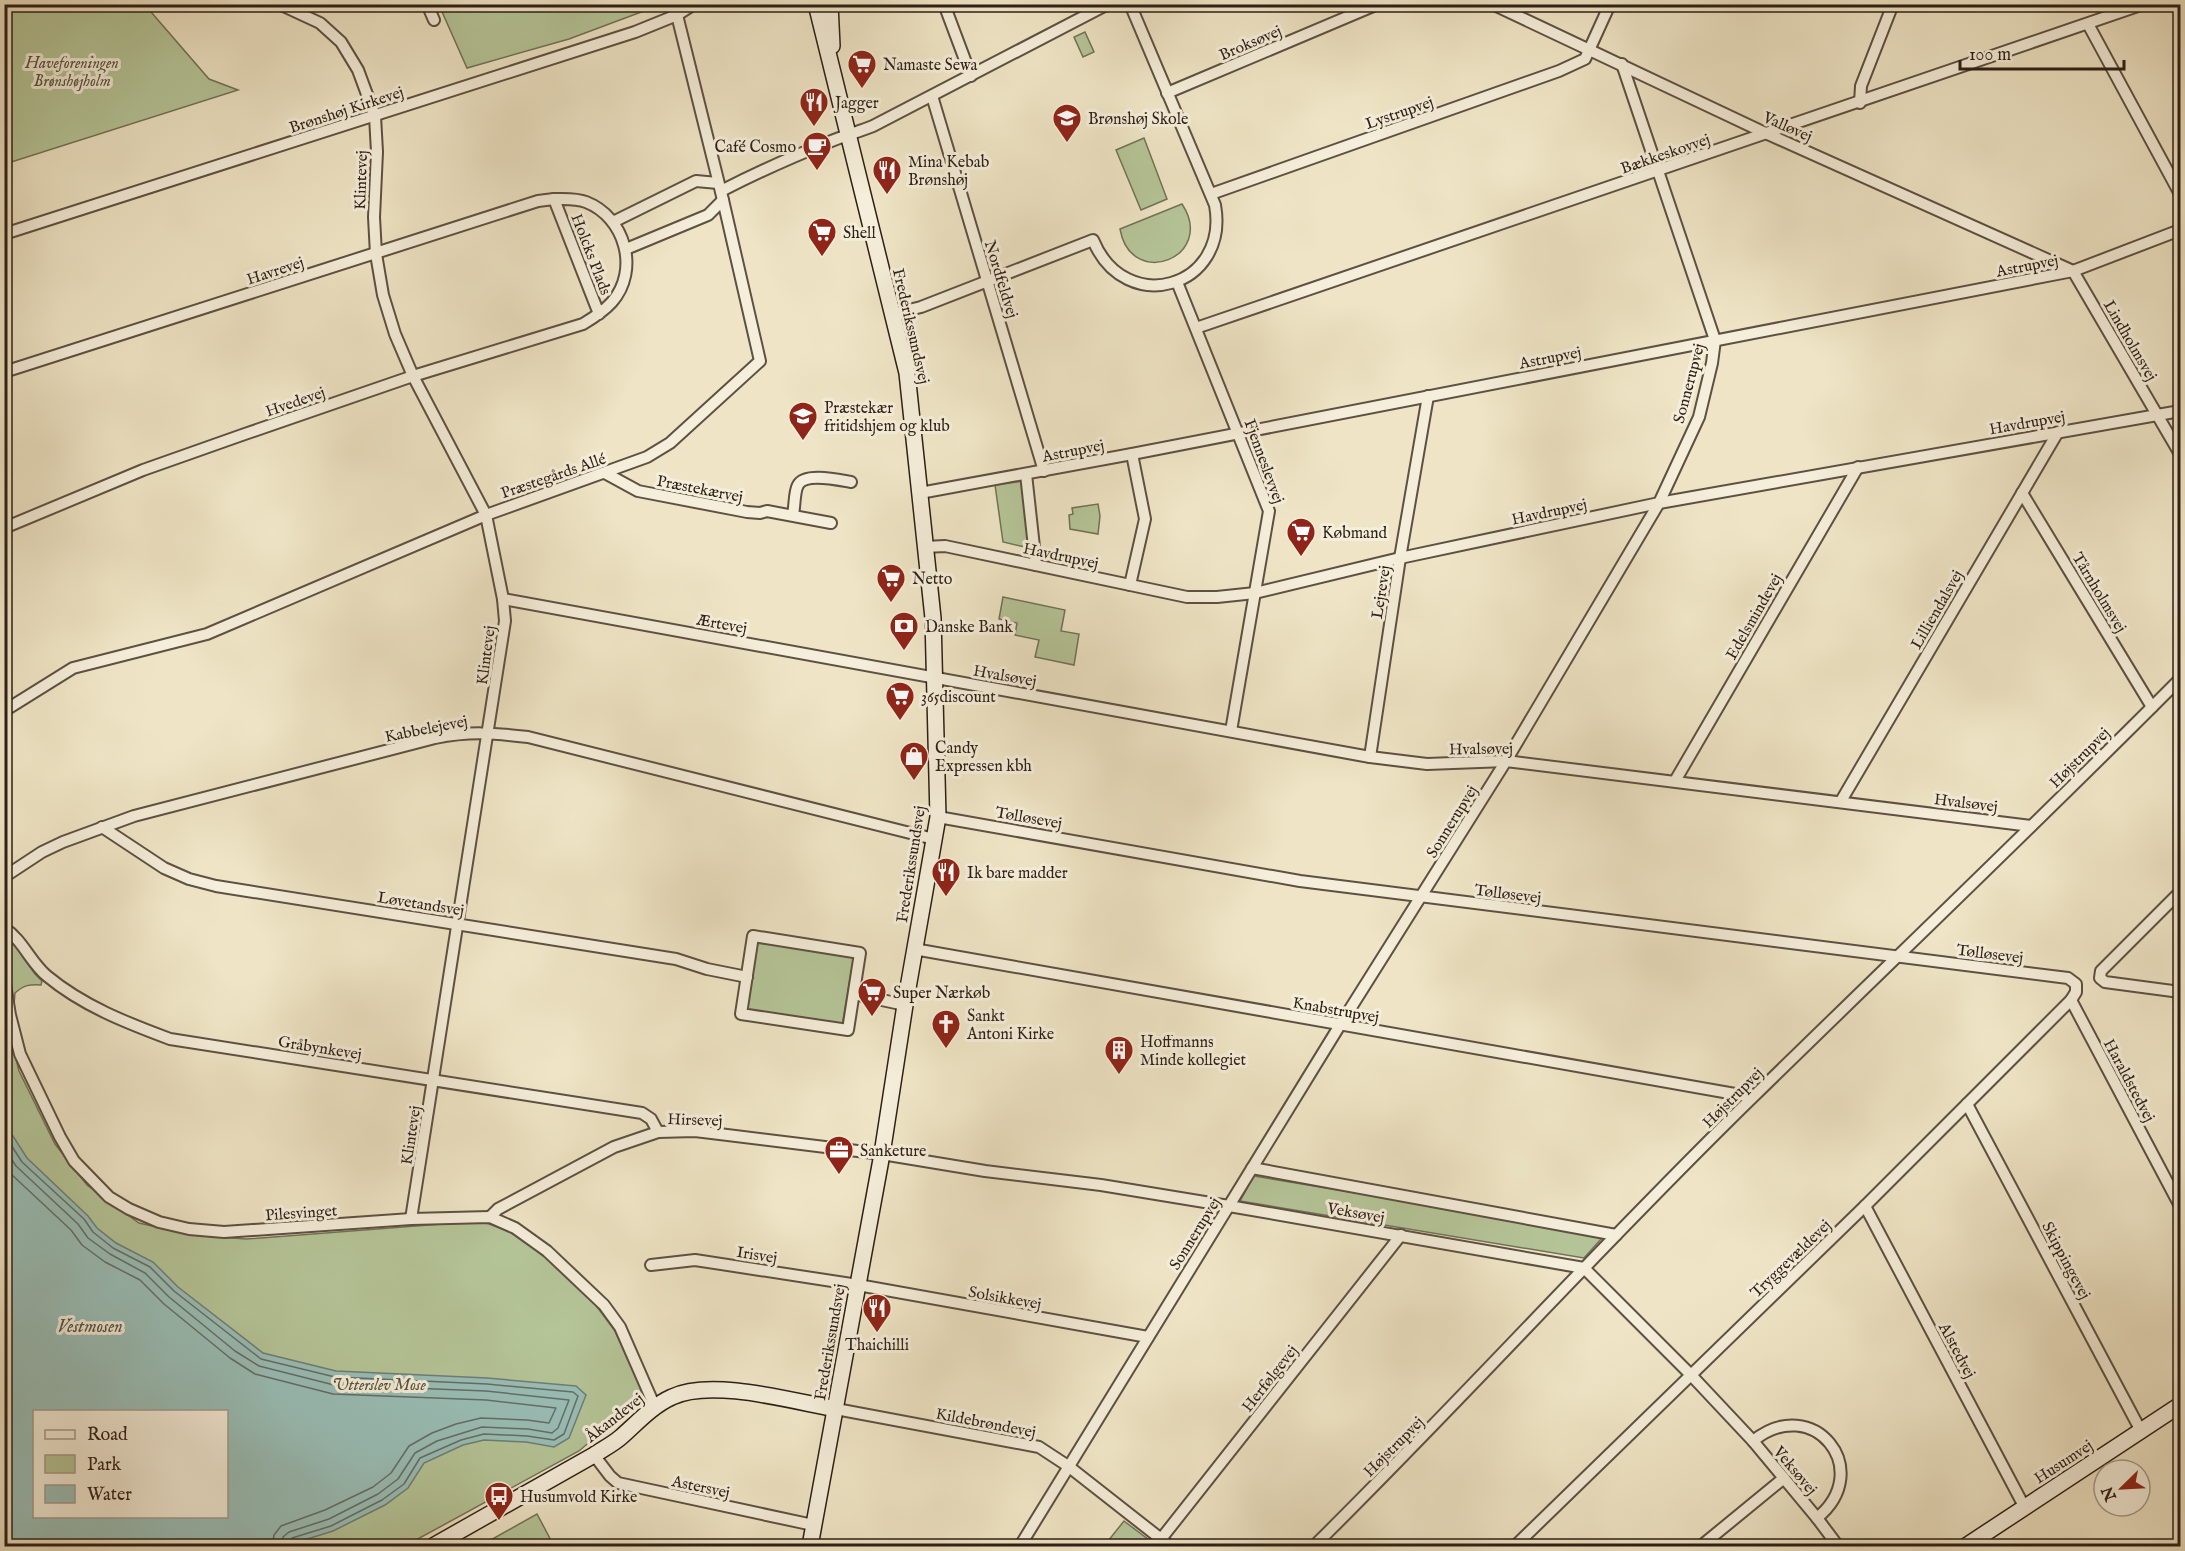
<svg xmlns="http://www.w3.org/2000/svg" width="2185" height="1551" font-family="'IM FELL English',serif">
<style>
.green{fill:#b5c598;stroke:#717258;stroke-width:1.5;fill-rule:evenodd}
.water{fill:#9abfb8;stroke:#6e7f78;stroke-width:1.5;fill-rule:evenodd}
.lines{fill:none;stroke-linecap:round;stroke-linejoin:round}
.shore{stroke:#646f68;stroke-width:1.5}
.street-casing{stroke:#5e5043;stroke-width:14}
.secondary-casing{stroke:#2d1f17;stroke-width:18}
.street{stroke:#f5eeda;stroke-width:10}
.secondary{stroke:#f5eeda;stroke-width:15}
.labels{text-anchor:middle;stroke-width:6;stroke-linejoin:round;paint-order:stroke}
.street-label{font-size:16px;fill:#2d1f17;stroke:#f5eeda}
.park-label{font-size:16px;font-style:italic;fill:#56513e;stroke:#f5eeda}
.poi-label{font-size:16px;fill:#2d1f17;stroke:#f5eeda;text-anchor:start}
.water-label{font-size:18px;font-style:italic;fill:#4e4f47;stroke:#f5eeda}
</style>
<rect width="100%" height="100%" fill="#efe5c6"/>
<filter id="stains"><feTurbulence type="fractalNoise" baseFrequency=".00333" numOctaves="4"/><feColorMatrix values="0 0 0 0 .2 0 0 0 0 .09 0 0 0 0 .02 0 0 0 .5 -.17"/></filter>
<radialGradient id="worn" r=".72"><stop offset=".6" stop-color="#630" stop-opacity="0"/><stop offset="1" stop-color="#630" stop-opacity=".3"/></radialGradient>
<g class="green">
<path d="M 5,4 L 145,5 L 209,79 L 238,90 L 5,164 Z"/>
<path d="M 439,5 L 660,5 L 569,39 L 467,68 Z"/>
<path d="M 1085,32 L 1094,52 L 1083,57 L 1074,37 Z"/>
<path d="M 1144,138 L 1167,199 L 1141,210 L 1116,150 Z"/>
<path d="M 1182,204 C 1217,257 1131,291 1120,229 Z"/>
<path d="M 1023,481 L 1029,548 L 1003,542 L 995,485 Z"/>
<path d="M 1098,504 L 1100,516 L 1098,534 L 1070,529 L 1069,515 L 1073,514 L 1072,508 Z"/>
<path d="M 1003,597 L 1065,610 L 1061,631 L 1079,634 L 1074,665 L 1035,657 L 1039,640 L 1015,635 L 1017,623 L 999,619 Z"/>
<path d="M 7,940 L 12,941 L 35,974 L 42,981 L 41,985 C 30,984 24,985 15,993 L 14,1005 L 5,950 Z"/>
<path d="M 757,943 L 854,955 L 842,1026 L 746,1010 Z"/>
<path d="M 5,1014 L 19,1071 L 55,1144 L 87,1185 L 139,1223 L 192,1235 L 246,1239 L 481,1221 L 516,1234 L 583,1288 L 615,1331 L 644,1396 L 579,1451 L 405,1546 L 5,1546 ZM 34,1412 L 226,1412 L 226,1516 L 34,1516 Z"/>
<path d="M 1254,1176 L 1598,1233 L 1602,1238 L 1584,1258 L 1240,1201 Z"/>
<path d="M 537,1514 L 554,1546 L 480,1546 Z"/>
<path d="M 1124,1521 L 1157,1546 L 1104,1546 Z"/>
</g>
<path class="water" d="M 4,1115 L 9,1130 L 27,1158 L 88,1216 L 97,1228 L 116,1243 L 153,1262 L 178,1287 L 263,1353 L 336,1371 L 487,1378 L 576,1386 L 586,1395 L 569,1438 L 554,1447 L 526,1442 L 484,1440 L 463,1445 L 424,1463 L 408,1488 L 385,1505 L 333,1531 L 285,1546 L 12,1546 L 4,1542 ZM 34,1412 L 226,1412 L 226,1516 L 34,1516 Z"/>
<g class="lines">
<g class="shore">
<path d="M 4,1134 L 22,1162 L 84,1219 L 93,1232 L 113,1248 L 150,1267 L 174,1291 L 261,1359 L 335,1377 L 487,1384 L 573,1392 L 578,1396 L 564,1434 L 554,1440 L 527,1436 L 484,1434 L 461,1440 L 420,1458 L 404,1484 L 382,1500 L 331,1526 L 292,1538 L 289,1542 L 288,1546"/>
<path d="M 4,1148 L 16,1166 L 78,1224 L 88,1238 L 110,1254 L 145,1273 L 169,1297 L 235,1351 L 259,1366 L 334,1385 L 486,1391 L 569,1400 L 558,1428 L 552,1433 L 528,1429 L 482,1427 L 437,1441 L 415,1453 L 398,1479 L 378,1494 L 329,1519 L 289,1532 L 283,1537 L 281,1546"/>
<path d="M 4,1165 L 11,1174 L 71,1230 L 82,1245 L 105,1262 L 140,1280 L 164,1304 L 230,1358 L 255,1374 L 333,1394 L 486,1400 L 556,1408 L 549,1423 L 527,1420 L 481,1418 L 456,1424 L 432,1433 L 409,1446 L 391,1473 L 373,1487 L 325,1510 L 281,1526 L 274,1535 L 272,1546"/>
</g>
<g class="street-casing">
<g id="street">
<path d="M 279,4 L 320,23 L 341,42 L 358,70 L 375,116 L 377,152 L 374,217 L 376,254 L 383,295 L 395,334 L 413,376 L 486,515 L 503,599 L 505,621 L 411,1219"/>
<path d="M 427,4 L 434,20"/>
<path d="M 944,4 L 971,76"/>
<path d="M 1492,4 L 1761,131 L 2073,271 L 2180,454"/>
<path d="M 2088,24 L 2180,194"/>
<path d="M 1167,93 L 1378,4"/>
<path d="M 932,96 L 1044,471"/>
<path d="M 1860,103 L 1861,86 L 1893,4"/>
<path d="M 721,191 C 756,173 792,157 829,142 C 843,136 858,132 873,126 L 1108,4"/>
<path d="M 1211,194 L 1559,71 L 1585,59 L 1610,4"/>
<path d="M 613,222 L 696,181 L 718,183"/>
<path d="M 4,234 L 635,32 L 677,15 L 694,4"/>
<path d="M 626,249 L 708,215 L 723,200"/>
<path d="M 1177,282 L 1269,511 L 1231,731"/>
<path d="M 893,314 L 921,307 L 1093,240 C 1125,318 1230,288 1215,205 L 1130,4"/>
<path d="M 1196,328 L 2144,4"/>
<path d="M 4,372 L 538,201 L 554,199"/>
<path d="M 605,473 L 638,491 L 747,512 L 760,513 L 767,511 L 831,523"/>
<path d="M 1026,474 L 1036,565"/>
<path d="M 920,493 L 1132,454 L 2073,271 L 2180,230"/>
<path d="M 2022,493 L 2152,707"/>
<path d="M 793,514 C 795,506 794,492 798,485 C 805,472 839,480 851,482"/>
<path d="M 4,528 L 143,470 L 242,435 L 413,376 L 583,324 C 593,318 604,311 612,302 C 640,270 625,217 586,202 C 576,198 565,199 554,199 L 599,314"/>
<path d="M 925,547 L 945,546 L 1187,597 L 1217,597 L 1255,593 L 1400,558 L 1659,503 L 2180,411"/>
<path d="M 1130,585 L 1145,519 L 1132,454"/>
<path d="M 503,599 L 1370,757 L 1427,764 L 1506,761 L 2031,826"/>
<path d="M 4,711 L 73,668 L 207,634 L 486,515 L 647,457 L 670,443 L 760,361 L 723,200 L 677,15"/>
<path d="M 1370,757 L 1400,558 L 1428,396"/>
<path d="M 1675,781 L 1858,467"/>
<path d="M 1841,801 L 2058,432"/>
<path d="M 938,817 L 1300,881 L 2068,978 L 2076,984 L 2076,992 L 2071,1000 L 1865,1206 L 1515,1546"/>
<path d="M 102,827 L 164,868 L 189,879 L 216,886 L 676,959 L 707,969 L 747,977"/>
<path d="M 4,877 L 42,852 L 63,842 L 134,816 L 435,738 C 470,731 493,733 528,737 L 934,839"/>
<path d="M 2180,892 L 2101,971 L 2100,978 L 2105,982 L 2180,992"/>
<path d="M 4,928 C 23,940 30,962 47,976 C 83,1006 127,1023 170,1039 L 642,1113 L 651,1119 L 658,1132"/>
<path d="M 753,936 L 860,953 L 848,1030 L 741,1014 Z"/>
<path d="M 914,949 L 1752,1097"/>
<path d="M 4,978 L 10,1015 L 20,1054 L 60,1137 L 74,1161 L 109,1197 L 129,1209 L 159,1222 L 189,1229 L 224,1232 L 411,1219 L 490,1217 L 515,1228 L 547,1251 L 604,1305 L 620,1327 L 655,1407"/>
<path d="M 854,994 L 905,1005"/>
<path d="M 2071,1000 L 2180,1206"/>
<path d="M 1967,1104 L 2141,1431"/>
<path d="M 1252,1168 L 1616,1235"/>
<path d="M 1865,1206 L 2025,1508"/>
<path d="M 490,1217 L 498,1209 L 614,1147 L 658,1132 L 695,1131 L 882,1154 L 985,1171 L 1101,1185 L 1229,1206 L 1584,1268 L 1691,1375 L 1753,1441 L 1817,1518 L 1838,1546"/>
<path d="M 651,1265 L 695,1260 L 858,1285 L 1148,1337"/>
<path d="M 836,1409 L 1039,1447 L 1068,1466 L 1170,1546"/>
<path d="M 1753,1441 C 1813,1392 1876,1470 1817,1518"/>
<path d="M 594,1455 L 610,1476 L 618,1483 L 813,1525"/>
<path d="M 1161,1539 L 1401,1235"/>
<path d="M 1020,1546 L 1340,1025 L 1506,761 L 1659,503 L 1699,417 L 1712,363 L 1715,340 L 1622,64"/>
<path d="M 1314,1546 C 1463,1399 1603,1243 1753,1097 C 1896,957 2040,820 2180,679"/>
<path d="M 1701,1546 L 1784,1478"/>
</g>
</g>
<g class="secondary-casing">
<g id="secondary">
<path d="M 830,4 L 832,46"/>
<path d="M 433,1546 L 594,1455 C 603,1449 613,1444 621,1437 C 637,1423 652,1406 672,1397 C 711,1378 792,1401 836,1409"/>
<path d="M 810,1546 L 882,1154 L 905,1005 L 938,817 L 933,618 L 907,373 L 816,4"/>
<path d="M 1966,1546 L 2180,1405"/>
</g>
</g>
<use href="#street" class="street"/>
<use href="#secondary" class="secondary"/>
</g>
<defs>
<g id="supermarket-pin" transform="scale(1.5)"><path d="M0 17L-7.5 6A9.5 9.5 0 1 1 7.5 6Z" fill="#8f2418" stroke="#f5eeda"/><path d="M-6-5.5h2.5l.6 2H6L4.5 2H-2.5L-4.4-4H-6ZM-1.5 3.2a1.3 1.3 0 1 0 .1 0ZM3 3.2a1.3 1.3 0 1 0 .1 0Z" fill="#fff"/></g>
<g id="restaurant-pin" transform="scale(1.5)"><path d="M0 17L-7.5 6A9.5 9.5 0 1 1 7.5 6Z" fill="#8f2418" stroke="#f5eeda"/><path d="M-5-6h1v4h1v-4h1v4h1v-4h1v5L-1.5 .5V6h-2V.5L-5-1ZM5-6V6H3V1.5H1.5Q1.5-4 5-6Z" fill="#fff"/></g>
<g id="school-pin" transform="scale(1.5)"><path d="M0 17L-7.5 6A9.5 9.5 0 1 1 7.5 6Z" fill="#8f2418" stroke="#f5eeda"/><path d="M0-5L7-2L0 1L-7-2ZM-4 1L0 2.5L4 1V4Q0 6-4 4Z" fill="#fff"/></g>
<g id="cafe-pin" transform="scale(1.5)"><path d="M0 17L-7.5 6A9.5 9.5 0 1 1 7.5 6Z" fill="#8f2418" stroke="#f5eeda"/><path d="M-5.5-4.5H6V0H3Q3 3.5 0 3.5H-2.5Q-5.5 3.5-5.5 0ZM3-3.2v2h1.7v-2ZM-6 4.5H4V6H-6Z" fill="#fff"/></g>
<g id="bank-pin" transform="scale(1.5)"><path d="M0 17L-7.5 6A9.5 9.5 0 1 1 7.5 6Z" fill="#8f2418" stroke="#f5eeda"/><path d="M-6-4H6V4H-6ZM0-2.3a2.3 2.3 0 1 0 0 4.6a2.3 2.3 0 1 0 0-4.6Z" fill="#fff"/></g>
<g id="shop-pin" transform="scale(1.5)"><path d="M0 17L-7.5 6A9.5 9.5 0 1 1 7.5 6Z" fill="#8f2418" stroke="#f5eeda"/><path d="M-5-2.5h2.3a2.7 3.5 0 0 1 5.4 0H5L5.5 6h-11ZM-1.5-2.5h3a1.5 2.3 0 0 0-3 0Z" fill="#fff"/></g>
<g id="church-pin" transform="scale(1.5)"><path d="M0 17L-7.5 6A9.5 9.5 0 1 1 7.5 6Z" fill="#8f2418" stroke="#f5eeda"/><path d="M-1.2-6h2.4v3.5h3.3v2.4h-3.3V6h-2.4V-.1h-3.3v-2.4h3.3Z" fill="#fff"/></g>
<g id="building-pin" transform="scale(1.5)"><path d="M0 17L-7.5 6A9.5 9.5 0 1 1 7.5 6Z" fill="#8f2418" stroke="#f5eeda"/><path d="M-4-6H4V6H1V3H-1V6H-4ZM-2.5-4.3h1.7v1.8h-1.7ZM.8-4.3h1.7v1.8H.8ZM-2.5-1h1.7V.8h-1.7ZM.8-1h1.7V.8H.8Z" fill="#fff"/></g>
<g id="office-pin" transform="scale(1.5)"><path d="M0 17L-7.5 6A9.5 9.5 0 1 1 7.5 6Z" fill="#8f2418" stroke="#f5eeda"/><path d="M-6-3h4V-5.5h4V-3h4V5H-6ZM-1-4.5V-3h2v-1.5ZM-6 0V1H6V0Z" fill="#fff"/></g>
<g id="bus-pin" transform="scale(1.5)"><path d="M0 17L-7.5 6A9.5 9.5 0 1 1 7.5 6Z" fill="#8f2418" stroke="#f5eeda"/><path d="M-5-6H5V4H4V6H2V4H-2V6H-4V4H-5ZM-3.5-4V0h7V-4ZM-3.5 1.2v1.5H-2V1.2ZM2 1.2v1.5H3.5V1.2Z" fill="#fff"/></g>
</defs>
<g fill-rule="evenodd">
<use href="#supermarket-pin" x="862" y="64"/>
<use href="#restaurant-pin" x="814" y="102"/>
<use href="#school-pin" x="1067" y="118"/>
<use href="#cafe-pin" x="817" y="146"/>
<use href="#restaurant-pin" x="887" y="170"/>
<use href="#supermarket-pin" x="822" y="232"/>
<use href="#school-pin" x="803" y="416"/>
<use href="#supermarket-pin" x="1301" y="532"/>
<use href="#supermarket-pin" x="891" y="578"/>
<use href="#bank-pin" x="904" y="626"/>
<use href="#supermarket-pin" x="900" y="696"/>
<use href="#shop-pin" x="914" y="756"/>
<use href="#restaurant-pin" x="946" y="872"/>
<use href="#supermarket-pin" x="872" y="992"/>
<use href="#church-pin" x="946" y="1024"/>
<use href="#building-pin" x="1119" y="1050"/>
<use href="#office-pin" x="839" y="1150"/>
<use href="#restaurant-pin" x="877" y="1308"/>
<use href="#bus-pin" x="499" y="1496"/>
</g>
<g class="labels">
<g class="street-label">
<text transform="translate(1250 42) rotate(-23)" y="6">Broksøvej</text>
<text transform="translate(346 109) rotate(-18)" y="6">Brønshøj Kirkevej</text>
<text transform="translate(1399 112) rotate(-19)" y="6">Lystrupvej</text>
<text transform="translate(1788 126) rotate(24)" y="6">Valløvej</text>
<text transform="translate(1665 153) rotate(-19)" y="6">Bækkeskovvej</text>
<text transform="translate(360 180) rotate(-88)" y="6">Klintevej</text>
<text transform="translate(592 254) rotate(69)" y="6">Holcks Plads</text>
<text transform="translate(2027 265) rotate(-11)" y="6">Astrupvej</text>
<text transform="translate(275 270) rotate(-18)" y="6">Havrevej</text>
<text transform="translate(1002 279) rotate(73)" y="6">Nordfeldvej</text>
<text transform="translate(912 326) rotate(77)" y="6">Frederikssundsvej</text>
<text transform="translate(2131 340) rotate(60)" y="6">Lindholmsvej</text>
<text transform="translate(1550 357) rotate(-11)" y="6">Astrupvej</text>
<text transform="translate(1688 383) rotate(-75)" y="6">Sonnerupvej</text>
<text transform="translate(295 401) rotate(-19)" y="6">Hvedevej</text>
<text transform="translate(2027 422) rotate(-10)" y="6">Havdrupvej</text>
<text transform="translate(1073 450) rotate(-11)" y="6">Astrupvej</text>
<text transform="translate(1265 461) rotate(70)" y="6">Fjenneslevvej</text>
<text transform="translate(553 475) rotate(-19)" y="6">Præstegårds Allé</text>
<text transform="translate(700 488) rotate(11)" y="6">Præstekærvej</text>
<text transform="translate(1549 511) rotate(-12)" y="6">Havdrupvej</text>
<text transform="translate(1061 555) rotate(12)" y="6">Havdrupvej</text>
<text transform="translate(1380 592) rotate(-81)" y="6">Lejrevej</text>
<text transform="translate(2100 592) rotate(59)" y="6">Tårnholmsvej</text>
<text transform="translate(1936 609) rotate(-60)" y="6">Lilliendalsvej</text>
<text transform="translate(1753 616) rotate(-60)" y="6">Edelsmindevej</text>
<text transform="translate(722 623) rotate(10)" y="6">Ærtevej</text>
<text transform="translate(485 655) rotate(-82)" y="6">Klintevej</text>
<text transform="translate(1005 675) rotate(10)" y="6">Hvalsøvej</text>
<text transform="translate(426 728) rotate(-11)" y="6">Kabbelejevej</text>
<text transform="translate(1481 748) rotate(-1)" y="6">Hvalsøvej</text>
<text transform="translate(2079 757) rotate(-45)" y="6">Højstrupvej</text>
<text transform="translate(1966 802) rotate(7)" y="6">Hvalsøvej</text>
<text transform="translate(1029 817) rotate(10)" y="6">Tølløsevej</text>
<text transform="translate(1451 821) rotate(-58)" y="6">Sonnerupvej</text>
<text transform="translate(910 864) rotate(-81)" y="6">Frederikssundsvej</text>
<text transform="translate(1508 893) rotate(7)" y="6">Tølløsevej</text>
<text transform="translate(421 903) rotate(9)" y="6">Løvetandsvej</text>
<text transform="translate(1990 953) rotate(7)" y="6">Tølløsevej</text>
<text transform="translate(1336 1009) rotate(10)" y="6">Knabstrupvej</text>
<text transform="translate(320 1047) rotate(9)" y="6">Gråbynkevej</text>
<text transform="translate(2130 1080) rotate(62)" y="6">Haraldstedvej</text>
<text transform="translate(1732 1097) rotate(-45)" y="6">Højstrupvej</text>
<text transform="translate(695 1119) rotate(2)" y="6">Hirsevej</text>
<text transform="translate(410 1135) rotate(-81)" y="6">Klintevej</text>
<text transform="translate(301 1212) rotate(-4)" y="6">Pilesvinget</text>
<text transform="translate(1356 1212) rotate(10)" y="6">Veksøvej</text>
<text transform="translate(1194 1233) rotate(-58)" y="6">Sonnerupvej</text>
<text transform="translate(757 1254) rotate(9)" y="6">Irisvej</text>
<text transform="translate(1790 1258) rotate(-44)" y="6">Tryggevældevej</text>
<text transform="translate(2067 1260) rotate(62)" y="6">Skippingevej</text>
<text transform="translate(1005 1297) rotate(10)" y="6">Solsikkevej</text>
<text transform="translate(829 1342) rotate(-80)" y="6">Frederikssundsvej</text>
<text transform="translate(1958 1350) rotate(62)" y="6">Alstedvej</text>
<text transform="translate(1269 1378) rotate(-52)" y="6">Herfølgevej</text>
<text transform="translate(614 1417) rotate(-38)" y="6">Åkandevej</text>
<text transform="translate(986 1422) rotate(11)" y="6">Kildebrøndevej</text>
<text transform="translate(1393 1446) rotate(-45)" y="6">Højstrupvej</text>
<text transform="translate(2063 1461) rotate(-33)" y="6">Husumvej</text>
<text transform="translate(1796 1470) rotate(50)" y="6">Veksøvej</text>
<text transform="translate(701 1486) rotate(12)" y="6">Astersvej</text>
</g>
<g class="park-label">
<text x="72" y="68">Haveforeningen<tspan x="72" dy="18">Brønshøjholm</tspan></text>
<text x="379" y="1390">Utterslev Mose</text>
</g>
<g class="poi-label">
<text x="883" y="70">Namaste Sewa</text>
<text x="835" y="108">Jagger</text>
<text x="1088" y="124">Brønshøj Skole</text>
<text x="796" y="152" text-anchor="end">Café Cosmo</text>
<text x="908" y="167">Mina Kebab<tspan x="908" dy="18">Brønshøj</tspan></text>
<text x="843" y="238">Shell</text>
<text x="824" y="413">Præstekær<tspan x="824" dy="18">fritidshjem og klub</tspan></text>
<text x="1322" y="538">Købmand</text>
<text x="912" y="584">Netto</text>
<text x="925" y="632">Danske Bank</text>
<text x="921" y="702">365discount</text>
<text x="935" y="753">Candy<tspan x="935" dy="18">Expressen kbh</tspan></text>
<text x="967" y="878">Ik bare madder</text>
<text x="893" y="998">Super Nærkøb</text>
<text x="967" y="1021">Sankt<tspan x="967" dy="18">Antoni Kirke</tspan></text>
<text x="1140" y="1047">Hoffmanns<tspan x="1140" dy="18">Minde kollegiet</tspan></text>
<text x="860" y="1156">Sanketure</text>
<text x="877" y="1350" text-anchor="middle">Thaichilli</text>
<text x="520" y="1502">Husumvold Kirke</text>
</g>
<g class="water-label">
<text x="90" y="1332">Vestmosen</text>
</g>
</g>
<rect width="2185" height="1551" fill="none" stroke="#efe5c6" stroke-width="24"/>
<rect x="6" y="6" width="2173" height="1539" fill="none" stroke="#2d1f17" stroke-width="3"/>
<rect x="12" y="12" width="2161" height="1527" fill="none" stroke="#2d1f17" stroke-width="1.5"/>
<rect x="33" y="1410" width="195" height="108" fill="#f5eeda" stroke="#a59b8c" stroke-width="1.5"/>
<rect x="45" y="1430" width="30" height="9" fill="#f5eeda" stroke="#a59b8c" stroke-width="1.5"/>
<text x="87" y="1440" font-size="18" fill="#2d1f17">Road</text>
<rect x="45" y="1455" width="30" height="18" fill="#b5c598" stroke="#a59b8c" stroke-width="1.5"/>
<text x="87" y="1470" font-size="18" fill="#2d1f17">Park</text>
<rect x="45" y="1485" width="30" height="18" fill="#9abfb8" stroke="#a59b8c" stroke-width="1.5"/>
<text x="87" y="1500" font-size="18" fill="#2d1f17">Water</text>
<g transform="translate(2122 1488) rotate(246)"><circle r="28" fill="#f5eeda" stroke="#a59b8c" stroke-width="1.5"/>
<path d="M0-4.5L10 22L0 15L-10 22Z" fill="#8f2418"/>
<text y="-9" font-size="16" font-weight="bold" text-anchor="middle" fill="#2d1f17">N</text>
</g>
<path d="M1960 60v9h164v-9" fill="none" stroke="#2d1f17" stroke-width="3"/>
<text x="1969" y="60" font-size="18" fill="#2d1f17" stroke="#f5eeda" stroke-width="4.5" paint-order="stroke">100 m</text>
<rect width="100%" height="100%" filter="url(#stains)"/>
<rect width="100%" height="100%" fill="url(#worn)"/>
</svg>
